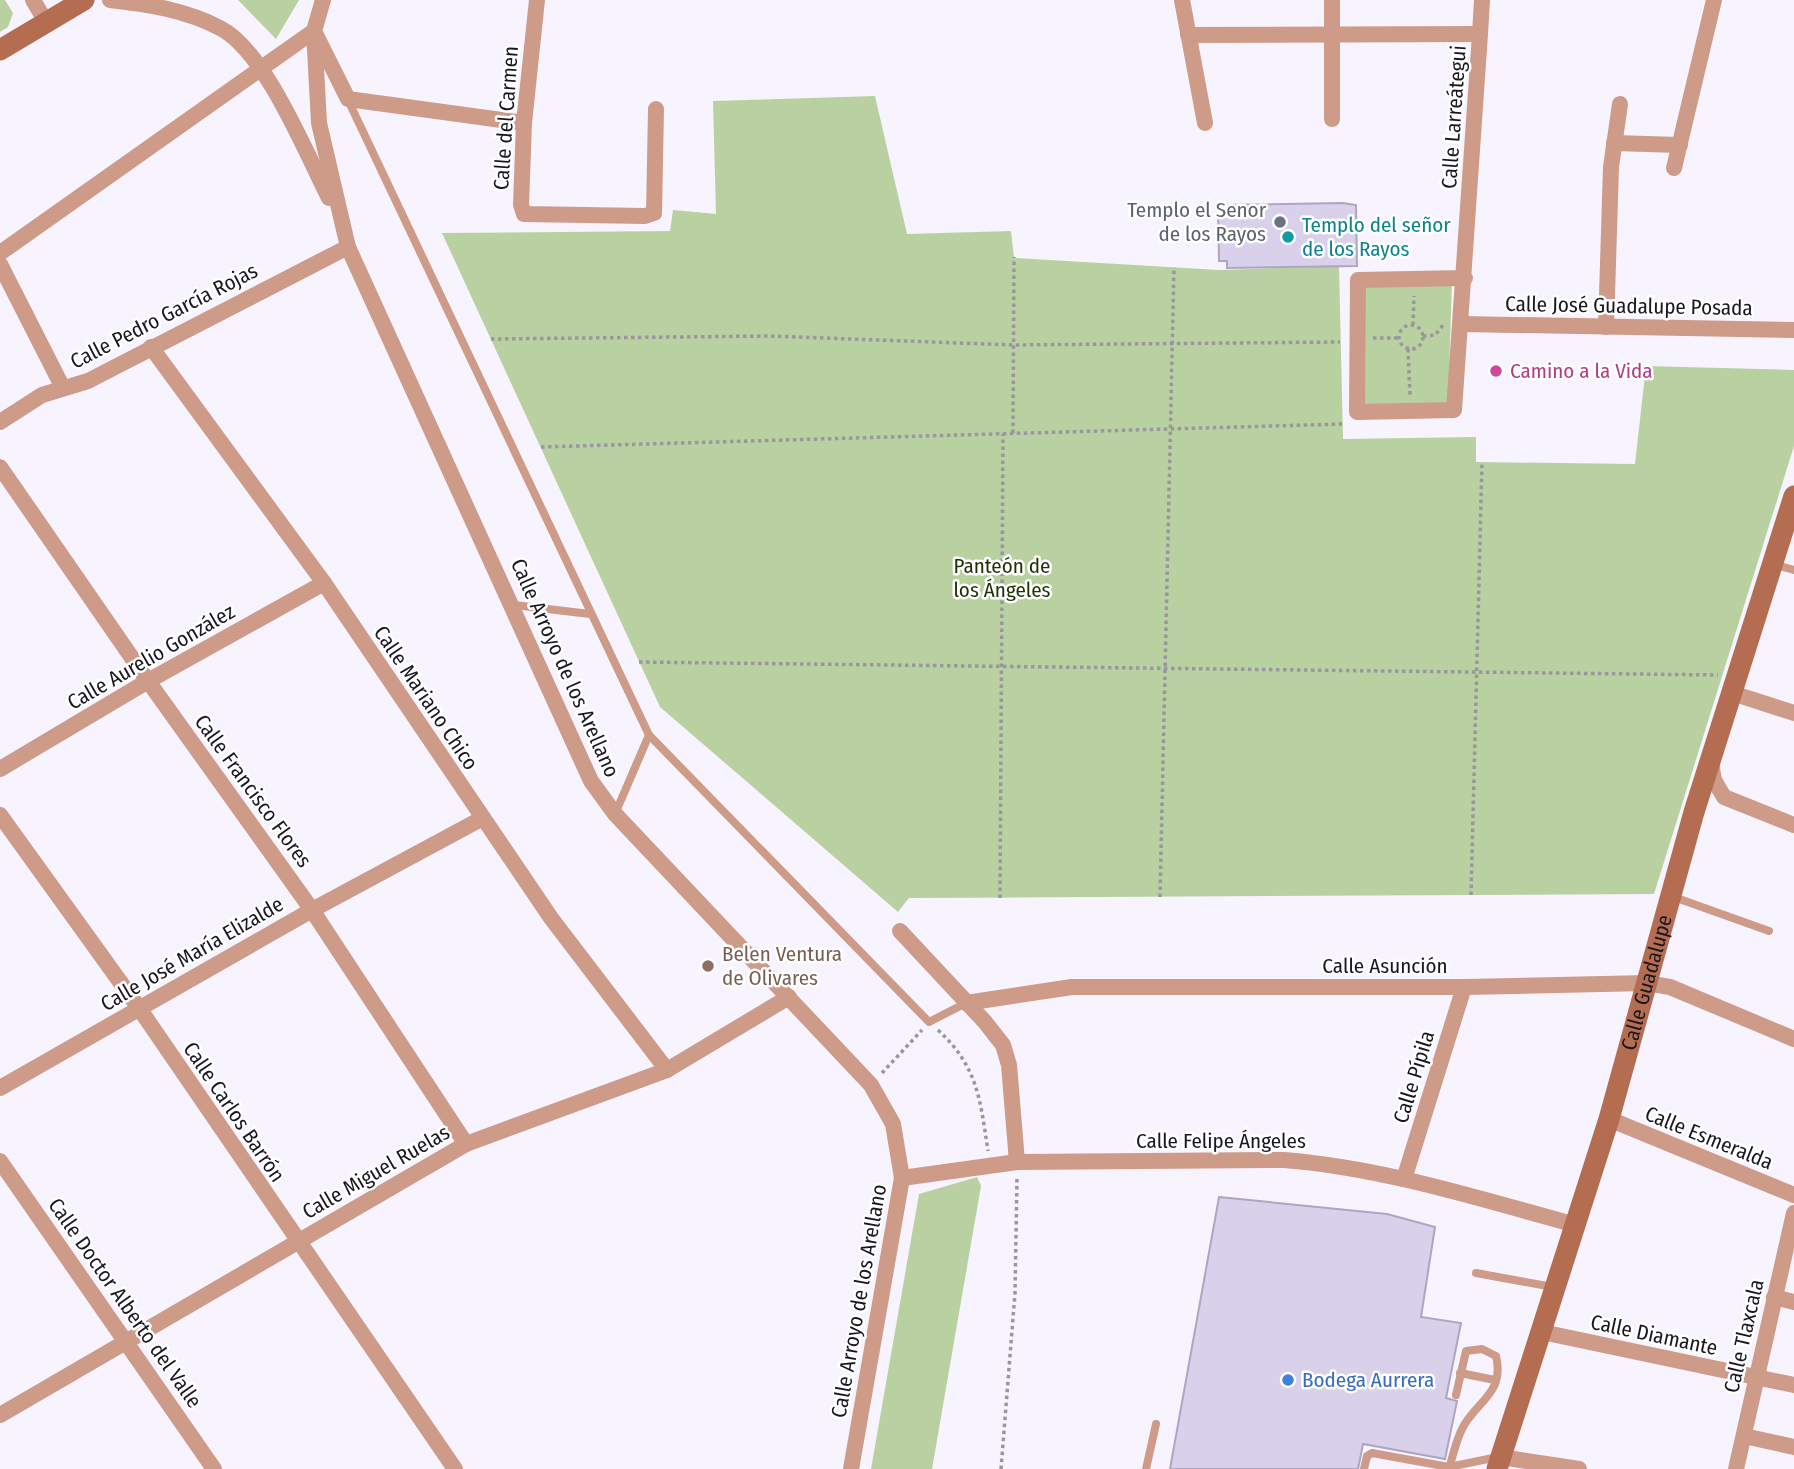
<svg xmlns="http://www.w3.org/2000/svg" width="1794" height="1469" font-family="'Fira Sans Condensed',sans-serif">
<style>
.green{fill:#b9d1a1}
.building{fill:#d9d0eb;stroke:#aea6c0;stroke-width:2}
.lines{fill:none;stroke-linecap:round;stroke-linejoin:round}
.path{stroke:#9996a0;stroke-width:3.5;stroke-dasharray:3.5 3.5;stroke-linecap:butt}
.lane{stroke:#cd9b88;stroke-width:8}
.street{stroke:#cd9b88;stroke-width:16}
.secondary{stroke:#b56d51;stroke-width:21}
.worship-dot{fill:#6b7280;stroke:#fff;stroke-width:2.5}
.culture-dot{fill:#0f9aa8;stroke:#fff;stroke-width:2.5}
.hotel-dot{fill:#d1479c;stroke:#fff;stroke-width:2.5}
.education-dot{fill:#8d6e63;stroke:#fff;stroke-width:2.5}
.shop-dot{fill:#3f7fe0;stroke:#fff;stroke-width:2.5}
.labels{text-anchor:middle;stroke-width:5;stroke-linejoin:round;paint-order:stroke}
.street-label{font-size:21px;fill:#19161f;stroke:#fff}
.worship-label{font-size:21px;fill:#5b616d;stroke:#fff;text-anchor:end}
.culture-label{font-size:21px;fill:#0d838f;stroke:#fff;text-anchor:start}
.hotel-label{font-size:21px;fill:#b23c85;stroke:#fff;text-anchor:start}
.park-label{font-size:21px;fill:#1f3104;stroke:#fff}
.education-label{font-size:21px;fill:#785e54;stroke:#fff;text-anchor:start}
.shop-label{font-size:21px;fill:#366cbe;stroke:#fff;text-anchor:start}
</style>
<rect width="100%" height="100%" fill="#f7f4ff"/>
<g class="green">
<path d="M 0,0 L 5,0 L 13,13 L 8,27 L 0,32 Z"/>
<path d="M 238,0 L 299,0 L 276,39 Z"/>
<path d="M 875,96 L 907,234 L 1011,231 L 1014,258 L 1219,270 L 1339,266 L 1343,439 L 1476,437 L 1476,462 L 1635,464 L 1646,366 L 1794,370 L 1794,446 L 1654,894 L 909,898 L 898,912 L 660,707 L 442,233 L 670,231 L 673,210 L 716,214 L 713,101 Z"/>
<path d="M 1452,282 L 1448,405 L 1362,407 L 1363,284 Z"/>
<path d="M 977,1177 L 981,1186 L 932,1469 L 871,1469 L 919,1194 Z"/>
</g>
<g class="building">
<path d="M 1343,203 L 1356,205 L 1357,266 L 1227,268 L 1227,261 L 1219,261 L 1218,205 Z"/>
<path d="M 1219,1197 L 1387,1214 L 1435,1227 L 1421,1317 L 1461,1323 L 1446,1398 L 1457,1401 L 1445,1459 L 1363,1444 L 1358,1469 L 1170,1469 Z"/>
</g>
<g class="lines">
<g class="path">
<path d="M 1413,325 L 1414,296"/>
<circle cx="1411" cy="337" r="12"/>
<path d="M 1423,336 L 1435,335 L 1444,324"/>
<path d="M 1373,338 L 1399,338"/>
<path d="M 491,339 L 770,336 L 1013,345 L 1340,342"/>
<path d="M 1408,349 L 1410,395"/>
<path d="M 1013,433 L 1014,257"/>
<path d="M 541,447 L 1342,424"/>
<path d="M 639,662 L 1718,675"/>
<path d="M 1471,895 L 1482,462"/>
<path d="M 1160,897 L 1174,267"/>
<path d="M 1000,898 L 1003,434"/>
<path d="M 938,1030 C 978,1067 980,1099 988,1151"/>
<path d="M 882,1073 L 922,1030"/>
<path d="M 1001,1469 L 1015,1293 L 1017,1178"/>
</g>
<g class="lane">
<path d="M 348,100 L 649,735 L 929,1022 L 966,1003"/>
<path d="M 1772,564 L 1794,570"/>
<path d="M 514,605 L 590,614"/>
<path d="M 615,814 L 649,735"/>
<path d="M 1671,896 L 1769,931"/>
<path d="M 1476,1273 L 1553,1287"/>
<path d="M 1460,1373 L 1495,1380"/>
<path d="M 1146,1469 L 1156,1424"/>
<path d="M 1364,1469 L 1367,1456 L 1372,1453 L 1449,1467 L 1498,1457"/>
<path d="M 1449,1469 C 1453,1455 1456,1440 1463,1427 C 1477,1401 1505,1393 1496,1356 L 1482,1349 L 1466,1351 L 1456,1395"/>
</g>
<g class="street">
<path d="M 33,0 L 46,22"/>
<path d="M 110,0 C 147,4 186,10 220,28 C 265,51 305,151 329,198"/>
<path d="M 537,0 L 524,123 L 521,205 L 524,214 L 645,216 L 654,213 L 656,109"/>
<path d="M 1182,0 L 1205,123"/>
<path d="M 314,31 L 319,123 L 348,247 L 591,781 L 615,814 L 871,1085 L 893,1124 L 902,1178 L 851,1469"/>
<path d="M 316,35 L 348,99 L 524,123"/>
<path d="M 1188,35 L 1480,34"/>
<path d="M 1332,119 L 1332,0"/>
<path d="M 1614,143 L 1680,145"/>
<path d="M 1674,168 L 1714,0"/>
<path d="M 0,253 L 314,31 L 323,0"/>
<path d="M 0,264 L 63,388"/>
<path d="M 1465,278 L 1358,280 L 1357,412 L 1454,410 L 1480,34 L 1482,0"/>
<path d="M 1462,324 L 1794,330"/>
<path d="M 1606,327 L 1611,167 L 1620,104"/>
<path d="M 151,347 L 324,583 L 551,918 L 667,1070"/>
<path d="M 0,422 L 42,395 L 88,381 L 348,247"/>
<path d="M 0,467 L 148,681 L 312,910 L 466,1144"/>
<path d="M 1732,693 L 1794,713"/>
<path d="M 1711,763 L 1714,780 L 1724,797 L 1794,825"/>
<path d="M 0,769 L 148,681 L 324,583"/>
<path d="M 0,815 L 139,1008 L 455,1469"/>
<path d="M 900,931 L 985,1022 L 1003,1045 L 1009,1065 L 1017,1162"/>
<path d="M 966,1003 L 1072,987 L 1464,987 L 1647,983 L 1670,987 L 1794,1039"/>
<path d="M 0,1088 L 312,910 L 481,819"/>
<path d="M 1609,1119 L 1794,1195"/>
<path d="M 0,1161 L 214,1469"/>
<path d="M 902,1178 L 1017,1162 L 1284,1160 C 1384,1168 1480,1199 1576,1225"/>
<path d="M 1404,1179 L 1464,987"/>
<path d="M 1774,1297 L 1794,1302"/>
<path d="M 1542,1332 L 1794,1385"/>
<path d="M 0,1415 L 466,1144 L 667,1070 L 789,997"/>
<path d="M 1744,1436 L 1794,1447"/>
<path d="M 1501,1457 L 1579,1469"/>
<path d="M 1736,1469 L 1794,1213"/>
</g>
<g class="secondary">
<path d="M 0,50 L 84,0"/>
<path id="s1" d="M 1497,1469 L 1609,1119 L 1694,812 L 1794,496"/>
</g>
</g>
<circle class="worship-dot" cx="1280" cy="222" r="7"/>
<circle class="culture-dot" cx="1288" cy="237" r="7"/>
<circle class="hotel-dot" cx="1496" cy="371" r="7"/>
<circle class="education-dot" cx="708" cy="966" r="7"/>
<circle class="shop-dot" cx="1288" cy="1380" r="7"/>
<g class="labels">
<g class="street-label">
<text transform="translate(1454 117) rotate(-86)" y="7">Calle Larreátegui</text>
<text transform="translate(506 118) rotate(-86)" y="7">Calle del Carmen</text>
<text transform="translate(1629 306) rotate(1)" y="7">Calle José Guadalupe Posada</text>
<text transform="translate(164 316) rotate(-27)" y="7">Calle Pedro García Rojas</text>
<text transform="translate(151 657) rotate(-30)" y="7">Calle Aurelio González</text>
<text transform="translate(565 668) rotate(66)" y="7">Calle Arroyo de los Arellano</text>
<text transform="translate(426 698) rotate(56)" y="7">Calle Mariano Chico</text>
<text transform="translate(253 791) rotate(54)" y="7">Calle Francisco Flores</text>
<text transform="translate(192 954) rotate(-30)" y="7">Calle José María Elizalde</text>
<text x="1385" y="973">Calle Asunción</text>
<text dy="7" stroke="none"><textPath href="#s1" startOffset="509">Calle Guadalupe</textPath></text>
<text transform="translate(1414 1077) rotate(-73)" y="7">Calle Pípila</text>
<text transform="translate(234 1112) rotate(56)" y="7">Calle Carlos Barrón</text>
<text transform="translate(1709 1138) rotate(22)" y="7">Calle Esmeralda</text>
<text x="1221" y="1148">Calle Felipe Ángeles</text>
<text transform="translate(376 1172) rotate(-30)" y="7">Calle Miguel Ruelas</text>
<text transform="translate(859 1301) rotate(-80)" y="7">Calle Arroyo de los Arellano</text>
<text transform="translate(125 1303) rotate(55)" y="7">Calle Doctor Alberto del Valle</text>
<text transform="translate(1654 1335) rotate(12)" y="7">Calle Diamante</text>
<text transform="translate(1744 1336) rotate(-77)" y="7">Calle Tlaxcala</text>
</g>
<g class="worship-label">
<text x="1266" y="217">Templo el Senor<tspan x="1266" dy="24">de los Rayos</tspan></text>
</g>
<g class="culture-label">
<text x="1302" y="232">Templo del señor<tspan x="1302" dy="24">de los Rayos</tspan></text>
</g>
<g class="hotel-label">
<text x="1510" y="378">Camino a la Vida</text>
</g>
<g class="park-label">
<text x="1002" y="573">Panteón de<tspan x="1002" dy="24">los Ángeles</tspan></text>
</g>
<g class="education-label">
<text x="722" y="961">Belen Ventura<tspan x="722" dy="24">de Olivares</tspan></text>
</g>
<g class="shop-label">
<text x="1302" y="1387">Bodega Aurrera</text>
</g>
</g>
</svg>
